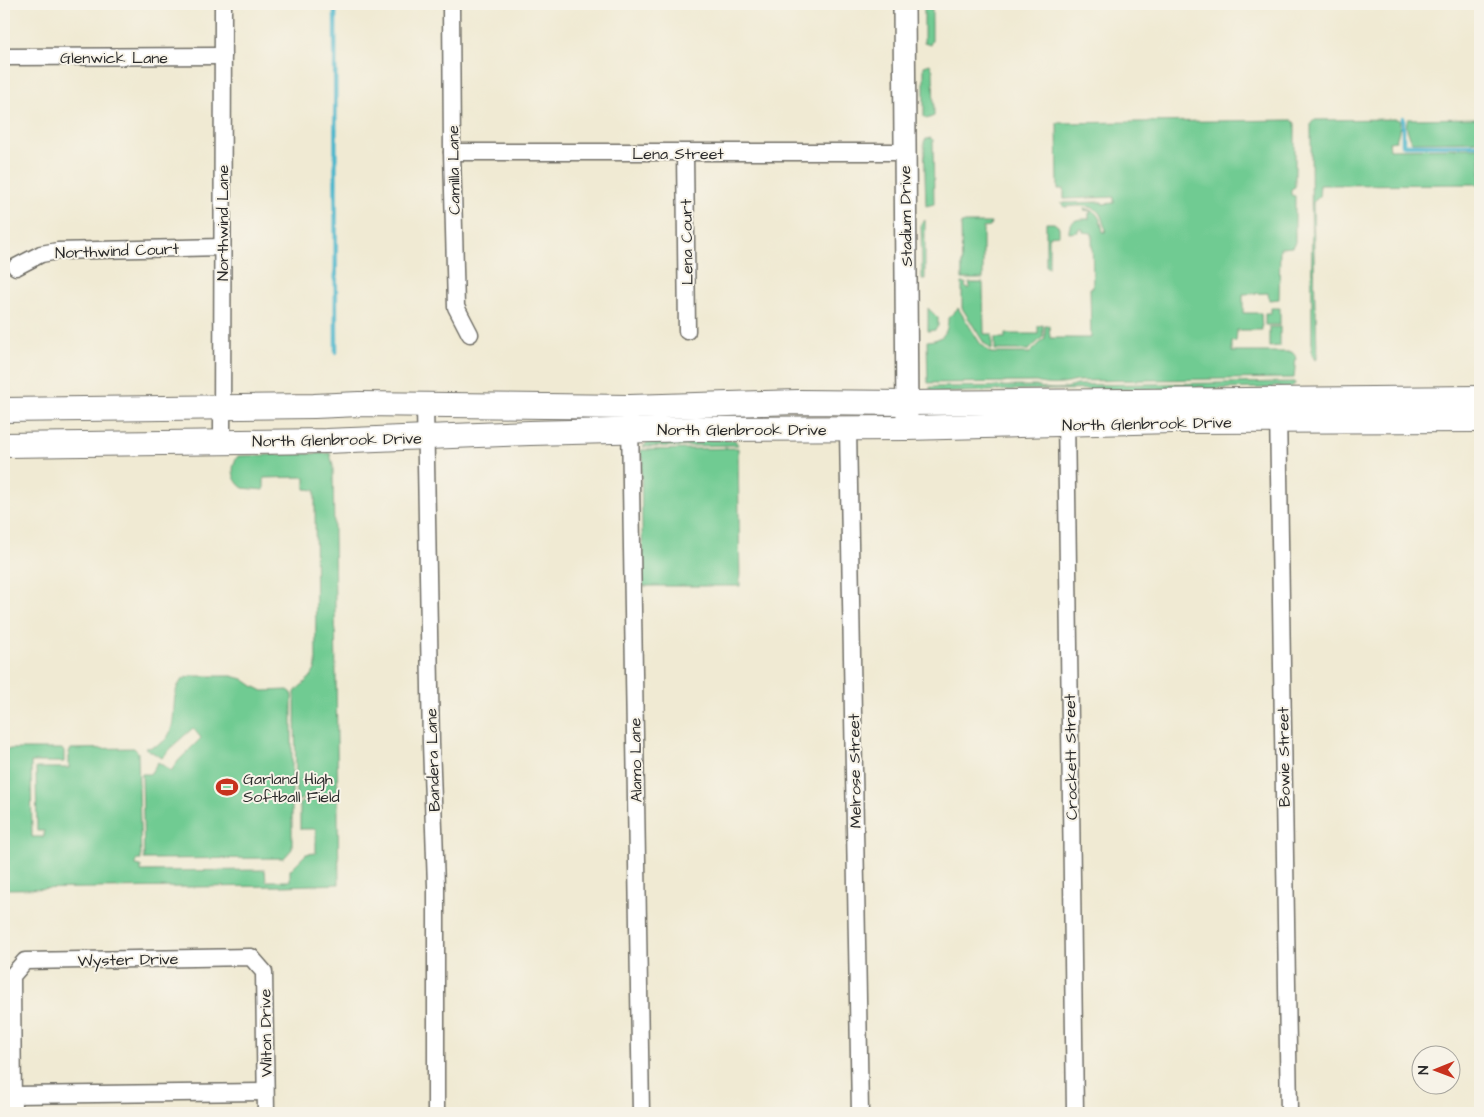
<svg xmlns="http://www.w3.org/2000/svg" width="1484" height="1117" font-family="'Architects Daughter',sans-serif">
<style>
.green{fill:#70cb92;stroke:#4e7b5e}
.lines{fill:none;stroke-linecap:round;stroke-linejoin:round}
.stream{stroke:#4eb7cc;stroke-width:4.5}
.minor-casing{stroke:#706e66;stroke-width:19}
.tertiary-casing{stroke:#706e66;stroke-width:24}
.secondary-casing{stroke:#706e66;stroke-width:26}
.minor{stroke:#fff;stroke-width:16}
.tertiary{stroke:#fff;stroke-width:21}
.secondary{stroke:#fff;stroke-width:24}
.labels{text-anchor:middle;stroke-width:4;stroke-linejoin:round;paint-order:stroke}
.street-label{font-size:16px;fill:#2b2b2b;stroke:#f7f3e8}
.poi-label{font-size:16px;fill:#2b2b2b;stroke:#f7f3e8;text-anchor:start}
</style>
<rect width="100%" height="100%" fill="#f7f3e8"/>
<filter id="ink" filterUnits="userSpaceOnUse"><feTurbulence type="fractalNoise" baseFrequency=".02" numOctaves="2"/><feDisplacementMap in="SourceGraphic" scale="10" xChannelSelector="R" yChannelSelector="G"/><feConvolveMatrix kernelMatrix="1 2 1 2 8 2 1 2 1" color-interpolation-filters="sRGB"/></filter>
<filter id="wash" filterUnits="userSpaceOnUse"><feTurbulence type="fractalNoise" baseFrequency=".0096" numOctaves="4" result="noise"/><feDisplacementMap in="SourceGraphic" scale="20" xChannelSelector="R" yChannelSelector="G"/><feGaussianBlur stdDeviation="1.12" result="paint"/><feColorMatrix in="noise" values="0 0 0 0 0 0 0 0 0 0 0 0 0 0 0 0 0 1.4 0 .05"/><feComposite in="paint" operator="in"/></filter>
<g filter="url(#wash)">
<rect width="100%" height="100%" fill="#f0ead3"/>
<g class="green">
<path d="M 924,4 L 932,4 L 932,40 L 930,45 L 924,43 Z"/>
<path d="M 930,64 L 933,71 L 934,116 L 927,119 L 924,117 L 924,66 Z"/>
<path d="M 1480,118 L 1480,141 L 1412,142 L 1410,139 C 1409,132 1404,126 1408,119 Z"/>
<path d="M 1397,119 L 1400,121 C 1400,129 1398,134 1396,141 L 1389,142 L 1390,149 L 1480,148 L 1480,184 L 1320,185 L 1319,197 L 1313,202 L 1315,308 L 1316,309 L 1317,359 L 1315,360 L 1312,355 L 1311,123 L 1313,120 Z"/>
<path d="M 1292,120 L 1295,123 L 1295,187 L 1291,189 L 1291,195 L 1295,196 L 1295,242 L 1292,247 L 1280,248 L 1279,299 L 1269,300 L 1268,293 L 1243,294 L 1243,313 L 1261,313 L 1262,330 L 1237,330 L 1236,341 L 1232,342 L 1232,352 L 1292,352 L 1296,357 L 1294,378 L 1076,381 C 1064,385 1048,386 1036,382 L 928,383 L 927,341 C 943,340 948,333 948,318 L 958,308 L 980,343 L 991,353 L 1030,353 L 1045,338 L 1045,326 L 1049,326 L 1050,338 L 1091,338 L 1090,288 L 1093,288 L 1092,233 L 1083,232 L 1083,229 L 1078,229 L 1078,232 L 1069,233 C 1069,219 1078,219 1089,219 L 1089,213 L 1091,213 L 1091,211 L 1084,210 L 1084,209 C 1098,209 1101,220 1103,232 L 1105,232 L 1106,229 C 1103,225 1103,219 1100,214 C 1093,203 1076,206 1065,207 L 1061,203 L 1102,202 L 1102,204 L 1114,203 L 1114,197 L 1064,199 L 1064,189 L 1058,189 L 1057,123 Z"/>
<path d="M 931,138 L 933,140 L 934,204 L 926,206 L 924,142 L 926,139 Z"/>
<path d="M 925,220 L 925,279 L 922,279 L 921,224 Z"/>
<path d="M 961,223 L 991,223 L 990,227 L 983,228 L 983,279 L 962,279 Z"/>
<path d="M 1046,223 L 1054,223 L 1059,227 L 1059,235 L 1049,236 L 1049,267 L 1046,267 Z"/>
<path d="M 962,283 L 966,283 L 965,287 L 968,289 L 970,287 L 969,283 L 983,283 L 984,334 L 992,334 L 992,350 L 984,343 L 962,308 Z"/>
<path d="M 928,308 L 938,318 L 938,326 L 935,330 L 928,331 Z"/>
<path d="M 1271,308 L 1280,308 L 1280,325 L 1265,325 L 1265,313 L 1271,313 Z"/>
<path d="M 1043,325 L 1043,337 L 1029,350 L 995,350 L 995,338 L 1005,338 L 1005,334 L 1038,334 L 1038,326 Z"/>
<path d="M 1269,327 L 1280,327 L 1280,346 L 1269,347 Z"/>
<path d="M 1295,382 L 1295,384 L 1290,388 L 1280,388 L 1280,386 L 1273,386 L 1273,388 L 1204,389 L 1204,387 L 1197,387 L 1197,389 L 1014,390 L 935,393 L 930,390 L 930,387 L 1036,386 C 1048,390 1064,390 1076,385 Z"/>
<path d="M 649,440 L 735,440 L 738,445 L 643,447 Z"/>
<path d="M 738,448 L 740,586 L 643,586 L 641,464 L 643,464 L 643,457 L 641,457 L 641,450 Z"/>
<path d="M 330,453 L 333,466 L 339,884 L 283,886 L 4,889 L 4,749 L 62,749 L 64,752 L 64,762 L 31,762 L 32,837 L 44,837 L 44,831 L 37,831 L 36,768 L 69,768 L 69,753 L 71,749 L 134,748 L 138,752 L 141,860 L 136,860 L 136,865 L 141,866 L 141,871 L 265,870 L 266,881 L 290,881 L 290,870 L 306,854 L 316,853 L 316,829 L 300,829 L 300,803 L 317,794 L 305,794 L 305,796 L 301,800 L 296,800 L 295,692 C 302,683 313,679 316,666 L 315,490 L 305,489 L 305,477 L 264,478 L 264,490 L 243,488 C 232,481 230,466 238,456 Z"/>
<path d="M 191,676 L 232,676 L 243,679 L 253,686 L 263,691 L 288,690 L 292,693 L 292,849 L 284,858 L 144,859 L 142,774 L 150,774 L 158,762 L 171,771 L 179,760 L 201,738 L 193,728 L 176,743 L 162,758 L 145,748 C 194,744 157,684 191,676 Z"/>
</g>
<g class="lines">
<g class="stream">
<path d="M 335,4 L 336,352"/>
<path d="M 1403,118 L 1403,145 L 1480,145"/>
</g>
</g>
</g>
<g filter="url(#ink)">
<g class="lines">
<g class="minor-casing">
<g id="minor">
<path d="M 451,4 L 452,152 L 456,307 L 470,334"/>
<path d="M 4,57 L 223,56"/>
<path d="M 452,152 L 904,152"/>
<path d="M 685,153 L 687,331"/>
<path d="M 16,267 L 41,254 L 58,251 L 222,247"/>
<path d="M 425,406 L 431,743 L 436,886 L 436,1113"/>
<path d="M 1278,410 L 1289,1113"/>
<path d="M 1066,414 L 1075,1113"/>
<path d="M 630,421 L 641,1113"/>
<path d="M 848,429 L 860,1113"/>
<path d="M 222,442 L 223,4"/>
<path d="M 4,1096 L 13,1095 L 265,1092"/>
<path d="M 13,1113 L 12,976 L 25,961 L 251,957 L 264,972 L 266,1113"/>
</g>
</g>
<g class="tertiary-casing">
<path id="tertiary" d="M 904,4 L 907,418"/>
</g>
<g class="secondary-casing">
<g id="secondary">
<path d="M 4,410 L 314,406 L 359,404 L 630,407 L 799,402 L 907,403 L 1480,398"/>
<path d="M 4,445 L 326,441 L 530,433 L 696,429 L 907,428 L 1172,421 L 1480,420"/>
</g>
</g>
<use href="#minor" class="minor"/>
<use href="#tertiary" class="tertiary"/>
<use href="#secondary" class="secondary"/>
</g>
</g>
<defs>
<g id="stadium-bare" transform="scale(1.725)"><path d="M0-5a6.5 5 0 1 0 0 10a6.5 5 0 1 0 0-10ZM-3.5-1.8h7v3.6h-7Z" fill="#c8321e" stroke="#f7f3e8" stroke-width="2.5" paint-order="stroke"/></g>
</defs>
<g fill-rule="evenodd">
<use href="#stadium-bare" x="227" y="787"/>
</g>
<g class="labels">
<g class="street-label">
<text x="114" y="63">Glenwick Lane</text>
<text x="678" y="159">Lena Street</text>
<text transform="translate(453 170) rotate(-91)" y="6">Camilla Lane</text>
<text transform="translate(905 216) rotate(-91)" y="6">Stadium Drive</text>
<text transform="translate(222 223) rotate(-90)" y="6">Northwind Lane</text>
<text transform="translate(686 242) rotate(-91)" y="6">Lena Court</text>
<text transform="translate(117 250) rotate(-2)" y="6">Northwind Court</text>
<text transform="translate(1147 423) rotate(-1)" y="6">North Glenbrook Drive</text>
<text x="742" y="435">North Glenbrook Drive</text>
<text transform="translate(337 439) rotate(-1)" y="6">North Glenbrook Drive</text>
<text transform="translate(1070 757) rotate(-91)" y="6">Crockett Street</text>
<text transform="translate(1283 757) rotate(-91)" y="6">Bowie Street</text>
<text transform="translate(432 760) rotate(-92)" y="6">Bandera Lane</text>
<text transform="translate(635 760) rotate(-91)" y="6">Alamo Lane</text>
<text transform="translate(854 771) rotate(-91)" y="6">Melrose Street</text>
<text transform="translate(128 959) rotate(-1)" y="6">Wyster Drive</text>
<text transform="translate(265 1033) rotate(-91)" y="6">Wilton Drive</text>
</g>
<g class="poi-label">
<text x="243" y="784">Garland High<tspan x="243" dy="18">Softball Field</tspan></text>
</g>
</g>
<rect width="1484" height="1117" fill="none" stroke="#f7f3e8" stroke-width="20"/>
<g transform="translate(1436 1070) rotate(269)"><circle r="24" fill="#f7f3e8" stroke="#a5a39c"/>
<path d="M0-4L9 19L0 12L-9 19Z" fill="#c8321e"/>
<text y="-8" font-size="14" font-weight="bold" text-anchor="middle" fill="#2b2b2b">N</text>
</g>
</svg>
